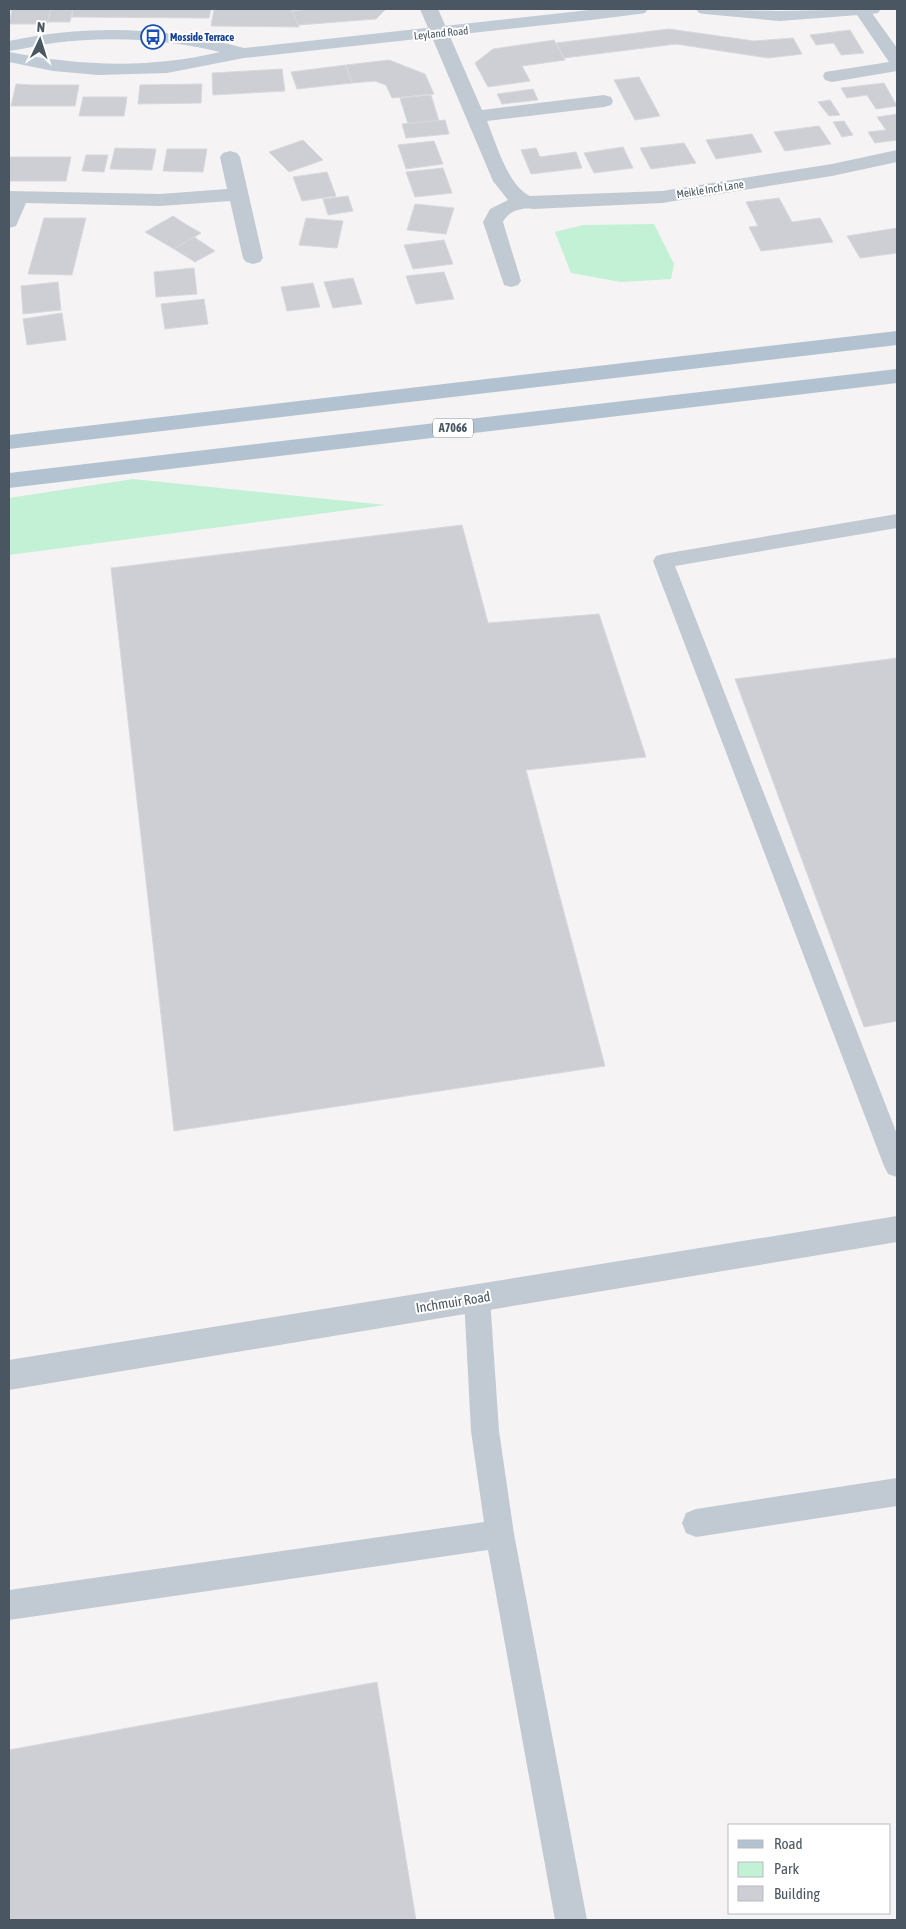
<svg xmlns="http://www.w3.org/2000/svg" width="906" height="1929" font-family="'Asap Condensed',sans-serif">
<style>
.green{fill:#c3f1d5}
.building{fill:#cdcfd5;stroke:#d7d9de}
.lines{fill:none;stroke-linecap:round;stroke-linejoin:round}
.lane{fill:#c1cad2;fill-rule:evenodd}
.street{fill:#c1cad2;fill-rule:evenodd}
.secondary{fill:#c1cbd6;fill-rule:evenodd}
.primary{fill:#b3c2d1;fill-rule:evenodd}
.labels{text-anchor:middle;stroke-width:4;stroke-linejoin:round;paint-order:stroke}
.far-street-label{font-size:11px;fill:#4a5661;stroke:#fff}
.far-transit-label{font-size:11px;font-weight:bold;fill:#164399;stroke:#fff;text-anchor:start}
.shield{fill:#fff;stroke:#808990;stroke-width:1}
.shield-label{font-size:12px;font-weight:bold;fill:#4a5661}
.street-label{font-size:14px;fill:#4a5661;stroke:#fff}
</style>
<rect width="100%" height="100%" fill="#f5f3f3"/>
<g class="green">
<path d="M 654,224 L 674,264 L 671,279 L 621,282 L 571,273 L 555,232 L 583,225 Z"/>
<path d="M 133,479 L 386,505 L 9,555 L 9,498 Z"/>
</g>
<g class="building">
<path d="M 12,9 L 51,9 L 47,24 L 9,24 Z"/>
<path d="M 51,9 L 73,9 L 70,22 L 47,22 Z"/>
<path d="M 73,9 L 211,9 L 209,18 L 72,17 Z"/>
<path d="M 214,9 L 292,9 L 299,27 L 211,26 Z"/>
<path d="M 311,9 L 386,9 L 376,19 L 298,25 L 292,11 Z"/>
<path d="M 669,29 L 754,41 L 793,38 L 802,54 L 768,58 L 676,44 L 564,58 L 556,43 Z"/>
<path d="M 850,30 L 864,53 L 841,55 L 834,43 L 816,45 L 810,35 Z"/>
<path d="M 554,40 L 565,60 L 522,66 L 530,81 L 488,87 L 475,63 L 493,49 Z"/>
<path d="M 389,60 L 425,74 L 434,94 L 392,98 L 386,85 L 375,81 L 352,83 L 346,65 Z"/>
<path d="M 346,65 L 352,83 L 297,89 L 291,72 Z"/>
<path d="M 282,69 L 285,91 L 213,95 L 212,73 Z"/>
<path d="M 639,77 L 660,116 L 635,120 L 614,80 Z"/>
<path d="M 884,83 L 897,106 L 876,109 L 867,95 L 847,98 L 841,88 Z"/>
<path d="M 16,84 L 32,85 L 79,85 L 75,106 L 11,106 Z"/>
<path d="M 202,84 L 201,103 L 138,104 L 140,85 Z"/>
<path d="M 533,89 L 538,100 L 502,104 L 497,94 Z"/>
<path d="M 431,95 L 439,121 L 408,124 L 400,98 Z"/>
<path d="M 83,97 L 127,97 L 124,116 L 79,116 Z"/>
<path d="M 830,100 L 840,115 L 829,116 L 818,102 Z"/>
<path d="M 897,114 L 897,140 L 875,143 L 868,132 L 886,130 L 877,117 Z"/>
<path d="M 445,120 L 449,134 L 406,138 L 402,124 Z"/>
<path d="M 844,121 L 853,135 L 842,137 L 833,122 Z"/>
<path d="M 819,126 L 831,144 L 785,151 L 774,132 Z"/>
<path d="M 752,134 L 762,152 L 716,159 L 706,140 Z"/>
<path d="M 303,140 L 323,160 L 289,172 L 269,152 Z"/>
<path d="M 434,141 L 443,164 L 406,169 L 398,145 Z"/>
<path d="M 684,143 L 696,163 L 651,169 L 640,148 Z"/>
<path d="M 623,147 L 633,168 L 594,173 L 584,153 Z"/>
<path d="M 115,148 L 156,149 L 152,170 L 110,169 Z"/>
<path d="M 536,148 L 540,157 L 576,152 L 582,168 L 531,174 L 521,150 Z"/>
<path d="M 167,149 L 207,149 L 203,172 L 163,171 Z"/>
<path d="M 86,155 L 108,155 L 104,172 L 82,171 Z"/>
<path d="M 9,157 L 71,157 L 66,181 L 9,181 Z"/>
<path d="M 443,168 L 452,193 L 415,197 L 406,172 Z"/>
<path d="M 327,172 L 336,196 L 302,201 L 293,177 Z"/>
<path d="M 348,196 L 353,211 L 328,215 L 323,199 Z"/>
<path d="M 779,198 L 792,222 L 820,218 L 833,242 L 761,251 L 749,227 L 758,226 L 746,202 Z"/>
<path d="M 415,204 L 454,208 L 446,234 L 407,230 Z"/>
<path d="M 173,216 L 187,225 L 201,233 L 174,249 L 145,232 Z"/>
<path d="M 44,218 L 86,218 L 72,275 L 28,274 Z"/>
<path d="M 306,218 L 343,221 L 337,248 L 299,245 Z"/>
<path d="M 897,228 L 897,253 L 860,258 L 847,236 Z"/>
<path d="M 194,237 L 215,251 L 195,262 L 174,249 Z"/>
<path d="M 444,240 L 453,264 L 413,269 L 404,245 Z"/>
<path d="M 194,268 L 197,294 L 156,297 L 154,272 Z"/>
<path d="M 444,272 L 454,299 L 416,304 L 406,276 Z"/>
<path d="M 353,278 L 362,304 L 333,308 L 324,282 Z"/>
<path d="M 58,282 L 61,310 L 23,314 L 21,286 Z"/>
<path d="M 313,283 L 320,307 L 287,311 L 281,287 Z"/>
<path d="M 204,299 L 208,324 L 165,329 L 161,304 Z"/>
<path d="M 62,313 L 66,340 L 27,345 L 23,319 Z"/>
<path d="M 462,525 L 488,623 L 599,614 L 646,757 L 526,770 L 605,1066 L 174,1131 L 111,568 Z"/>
<path d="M 897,658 L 897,1021 L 864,1027 L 735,679 Z"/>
<path d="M 377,1682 L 416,1920 L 9,1920 L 9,1750 Z"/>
</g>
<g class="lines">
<g class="lane">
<path d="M 897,514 L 897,528 L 675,566 L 897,1134 L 897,1177 L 888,1174 L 884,1166 L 653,561 L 656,556 L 663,554 Z"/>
<path d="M 477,1286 L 486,1289 L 490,1298 L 499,1431 L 514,1534 L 587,1920 L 555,1920 L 488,1550 L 9,1620 L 9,1590 L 484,1522 L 471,1431 L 464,1298 L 468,1289 Z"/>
<path d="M 897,1478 L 897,1506 L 696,1537 L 686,1533 L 682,1523 L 686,1513 L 696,1509 Z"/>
</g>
<g class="street">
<path d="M 420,9 L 438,9 L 482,110 L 604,95 L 611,97 L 613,101 L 611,105 L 604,107 L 487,121 C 496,143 508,186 530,196 L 662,191 L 832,164 L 897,150 L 897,162 L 832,176 L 662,203 L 533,209 C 522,207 508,211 503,222 L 521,281 L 518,285 L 511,287 L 504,285 L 483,222 L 490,209 L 508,200 L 493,181 Z"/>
<path d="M 853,9 L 869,9 L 897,48 L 897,71 L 832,82 L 825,80 L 823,76 L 825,72 L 889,62 Z"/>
<path d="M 230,151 L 237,153 L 240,157 L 263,258 L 260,262 L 253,264 L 246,262 L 243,258 L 230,201 L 160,206 L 26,203 L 16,226 L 9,228 L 9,191 L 160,194 L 227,189 L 220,157 L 223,153 Z"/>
<path d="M 897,1216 L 897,1242 L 9,1390 L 9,1360 Z"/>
</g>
<g class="secondary">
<path d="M 598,9 L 648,9 L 645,13 L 639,14 L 591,20 L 244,58 L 167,73 L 98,75 L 53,71 L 9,62 L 9,52 C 79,66 150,69 220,52 C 167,39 109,36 54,43 C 39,45 24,49 9,51 L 9,41 C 88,24 166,27 244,48 Z"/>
<path d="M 696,9 L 779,11 L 881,9 L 878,13 L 872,14 L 779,21 L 705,14 L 699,13 Z"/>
</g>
<g class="primary">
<path d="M 897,331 L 897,345 L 9,449 L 9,435 Z"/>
<path d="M 897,369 L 897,383 L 9,488 L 9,473 Z"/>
</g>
</g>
<defs>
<g id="bus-ring" transform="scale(1.25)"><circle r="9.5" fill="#fff" stroke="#1a4fb4" stroke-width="1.5"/><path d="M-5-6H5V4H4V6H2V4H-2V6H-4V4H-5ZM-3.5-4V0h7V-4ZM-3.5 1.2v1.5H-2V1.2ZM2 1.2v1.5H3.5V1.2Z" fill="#1a4fb4"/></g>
</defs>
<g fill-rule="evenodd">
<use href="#bus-ring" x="153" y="37"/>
</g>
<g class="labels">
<g class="far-street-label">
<text transform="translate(441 33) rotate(-6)" y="4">Leyland Road</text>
<text transform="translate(710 189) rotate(-9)" y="4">Meikle Inch Lane</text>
</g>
<g class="far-transit-label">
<text x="170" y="41">Mosside Terrace</text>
</g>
<rect class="shield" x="433" y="418.5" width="40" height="19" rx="4"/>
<g class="shield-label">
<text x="453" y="432">A7066</text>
</g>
<g class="street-label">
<text transform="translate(453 1302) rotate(-9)" y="5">Inchmuir Road</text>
</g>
</g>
<rect width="906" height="1929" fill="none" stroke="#4a5661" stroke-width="20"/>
<rect x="728" y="1824" width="162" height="90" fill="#ffffff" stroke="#b7bbc0"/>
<rect x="738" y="1840" width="25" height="8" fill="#b3c2d1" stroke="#b7bbc0"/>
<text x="774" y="1849" font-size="15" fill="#4a5661">Road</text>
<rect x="738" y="1862" width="25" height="15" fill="#c3f1d5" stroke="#b7bbc0"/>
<text x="774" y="1874" font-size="15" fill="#4a5661">Park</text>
<rect x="738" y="1886" width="25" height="15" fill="#cdcfd5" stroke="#b7bbc0"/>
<text x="774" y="1899" font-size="15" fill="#4a5661">Building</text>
<g transform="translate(40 40) rotate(4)" stroke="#ffffff" stroke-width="4" paint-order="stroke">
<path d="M0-4L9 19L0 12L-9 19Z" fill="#4a5661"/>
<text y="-8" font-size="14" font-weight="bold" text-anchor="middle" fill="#4a5661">N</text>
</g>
</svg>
